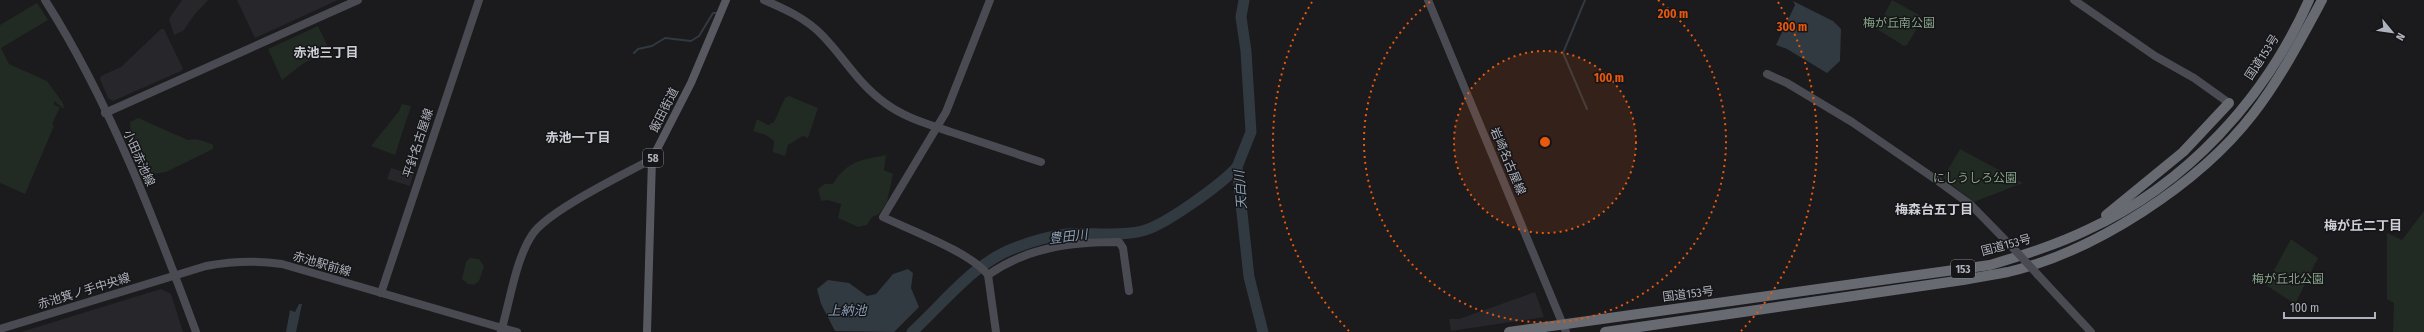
<svg xmlns="http://www.w3.org/2000/svg" width="2424" height="332" font-family="'Fira Sans Condensed','Noto Sans JP',sans-serif">
<style>
.built{fill:#27262a}
.green{fill:#222a24}
.water{fill:#313941}
.lines{fill:none;stroke-linecap:round;stroke-linejoin:round}
.stream{stroke:#313941;stroke-width:2}
.river{stroke:#313941;stroke-width:11}
.secondary{stroke:#4a4b52;stroke-width:8}
.primary{stroke:#585960;stroke-width:8}
.highway{stroke:#686a72;stroke-width:10}
.secondary-bridge{stroke:#4a4b52;stroke-width:8}
.ring{fill:none;stroke:#e8590c;stroke-width:2;stroke-dasharray:2 4}
.labels{text-anchor:middle;stroke-width:3;stroke-linejoin:round;paint-order:stroke}
.shield{fill:#161518;stroke:#80838b;stroke-width:1}
.shield-label{font-size:11px;font-weight:bold;fill:#aeb2bc}
.park-label{font-size:12px;fill:#86a589;stroke:#161518}
.street-label{font-size:12px;fill:#aeb2bc;stroke:#161518}
.neighbourhood-label{font-size:13px;font-weight:bold;fill:#cfd1d8;stroke:#161518}
.water-label{font-size:13px;font-style:italic;fill:#879eb4;stroke:#161518}
.centre{fill:#e8590c;stroke:#161518;stroke-width:2}
.ring-label{font-size:12px;text-anchor:middle;font-weight:bold;fill:#e8590c;stroke:#161518;stroke-width:3;stroke-linejoin:round;paint-order:stroke}
</style>
<rect width="100%" height="100%" fill="#1b1a1d"/>
<g class="built">
<path d="M 182,0 L 208,0 L 195,14 L 183,31 L 174,35 L 169,19 Z"/>
<path d="M 237,0 L 338,0 L 255,38 Z"/>
<path d="M 161,29 L 164,29 L 183,69 L 181,71 L 113,101 L 108,98 L 100,79 L 101,76 L 121,67 Z"/>
<path d="M 391,168 L 413,175 L 410,186 L 387,179 Z"/>
<path d="M 161,289 L 171,294 L 183,332 L 21,332 Z"/>
<path d="M 1535,292 L 1544,317 L 1451,331 L 1449,319 L 1459,319 Z"/>
</g>
<g class="green">
<path d="M 1892,0 L 1921,16 L 1922,20 L 1907,45 L 1904,46 L 1877,29 Z"/>
<path d="M 37,3 L 48,20 L 1,48 L 9,64 L 47,81 L 63,103 L 64,109 L 54,101 L 54,105 L 60,107 L 52,124 L 54,126 L 25,194 L 0,183 L 0,25 Z"/>
<path d="M 318,26 L 330,51 L 304,63 L 282,80 L 268,49 Z"/>
<path d="M 789,96 L 818,108 L 808,138 L 803,136 L 788,145 L 785,156 L 773,152 L 774,141 L 766,135 L 753,131 L 757,119 L 768,125 L 774,122 L 785,98 Z"/>
<path d="M 402,104 L 411,106 L 395,155 L 371,146 L 399,111 Z"/>
<path d="M 138,118 L 188,140 C 198,138 204,141 213,145 L 213,149 L 166,172 L 147,175 C 135,163 131,138 130,122 Z"/>
<path d="M 1960,149 L 2023,183 L 1974,202 L 1943,178 Z"/>
<path d="M 886,155 L 884,170 L 893,174 L 887,202 L 879,214 L 872,217 L 867,225 L 858,227 L 838,218 L 841,204 L 827,200 L 821,201 L 818,189 L 825,184 L 833,184 C 847,161 861,160 886,155 Z"/>
<path d="M 2424,211 L 2424,332 L 2393,332 L 2394,303 L 2387,299 L 2387,233 L 2402,240 Z"/>
<path d="M 2291,239 L 2318,258 L 2295,304 L 2266,285 Z"/>
<path d="M 470,258 L 479,259 L 484,266 L 479,281 L 474,285 L 468,284 L 462,279 L 466,262 Z"/>
</g>
<g class="water">
<path d="M 1793,1 L 1833,21 L 1841,29 L 1840,61 L 1827,73 L 1787,49 L 1776,45 L 1795,5 Z"/>
<path d="M 908,269 L 913,273 L 911,288 L 919,307 L 894,332 L 835,331 L 821,304 L 817,289 L 828,280 L 849,283 L 867,296 L 876,294 L 893,274 Z"/>
<path d="M 299,304 L 302,304 L 296,332 L 286,332 L 290,310 L 295,312 Z"/>
</g>
<g class="lines">
<g class="stream">
<path d="M 1585,0 L 1563,53 L 1587,109"/>
<path d="M 634,53 L 638,49 L 652,46 L 665,38 L 691,41 L 699,36 L 713,13 L 717,13"/>
</g>
<g class="river">
<path d="M 1244,0 L 1241,17 L 1246,51 L 1251,132 L 1237,167 L 1249,277 L 1263,332"/>
<path d="M 912,332 C 946,301 973,263 1017,247 C 1033,241 1050,236 1067,234 C 1092,232 1118,237 1142,231 C 1164,226 1222,184 1237,167"/>
</g>
<g class="secondary">
<path d="M 45,0 C 109,100 155,221 196,332"/>
<path d="M 764,0 C 785,9 805,18 821,34 C 844,57 858,84 885,103 C 905,118 928,124 951,132 C 981,142 1011,152 1041,162"/>
<path d="M 990,0 L 946,112 L 883,217 C 910,230 972,253 988,275 L 996,332"/>
<path d="M 1428,0 L 1566,332"/>
<path d="M 2074,0 L 2155,56 L 2194,78 L 2229,103"/>
<path d="M 1767,74 L 1787,83 L 1852,122 L 1938,181 L 1971,205 L 2014,249"/>
<path d="M 105,113 L 358,0"/>
<path d="M 988,275 C 1028,247 1071,242 1119,242 L 1123,248 L 1129,291"/>
<path d="M 2038,275 L 2091,332"/>
<path d="M 381,293 L 479,0"/>
<path d="M 0,329 L 206,266 C 233,261 255,260 282,264 L 502,328 C 510,300 516,259 532,235 C 547,211 625,174 652,159"/>
<path d="M 501,331 L 502,328 L 517,332"/>
</g>
<path class="primary" d="M 647,332 L 652,159 L 691,83 L 726,0"/>
<g class="highway">
<path d="M 2106,215 L 2183,152 L 2229,103"/>
<path d="M 1509,332 L 1990,265 C 2023,255 2056,245 2087,230 C 2186,185 2265,99 2309,0"/>
<path d="M 1605,332 L 1963,280 C 1978,277 1993,275 2008,272 C 2094,252 2199,184 2253,114 C 2280,79 2301,39 2322,0"/>
</g>
<path class="secondary-bridge" d="M 2014,249 L 2038,275"/>
</g>
<circle cx="1545" cy="142" r="91" fill="#e8590c" fill-opacity=".12"/>
<g class="ring">
<circle cx="1545" cy="142" r="91"/>
<path d="M1658 0A181 181 0 1 1 1432 0"/>
<path d="M1349 331A272 272 0 0 1 1312 2M1778 2A272 272 0 0 1 1741 331"/>
</g>
<g class="labels">
<g class="shield">
<rect x="643" y="149" width="20" height="18" rx="3"/>
<rect x="1951" y="260" width="24" height="18" rx="3"/>
</g>
<g class="shield-label">
<text x="653" y="162">58</text>
<text x="1963" y="273">153</text>
</g>
<g class="park-label">
<text x="1899" y="27">梅が丘南公園</text>
<text x="1975" y="182">にしうしろ公園</text>
<text x="2288" y="283">梅が丘北公園</text>
</g>
<g class="street-label">
<text transform="translate(2262 57) rotate(-57)" y="4">国道153号</text>
<text transform="translate(664 110) rotate(-63)" y="4">飯田街道</text>
<text transform="translate(418 143) rotate(-72)" y="4">平針名古屋線</text>
<text transform="translate(139 158) rotate(66)" y="4">小田赤池線</text>
<text transform="translate(1508 161) rotate(67)" y="4">岩崎名古屋線</text>
<text transform="translate(2006 245) rotate(-15)" y="4">国道153号</text>
<text transform="translate(322 264) rotate(16)" y="4">赤池駅前線</text>
<text transform="translate(84 291) rotate(-17)" y="4">赤池箕ノ手中央線</text>
<text transform="translate(1688 294) rotate(-7)" y="4">国道153号</text>
</g>
<g class="neighbourhood-label">
<text x="326" y="57">赤池三丁目</text>
<text x="578" y="142">赤池一丁目</text>
<text x="1934" y="214">梅森台五丁目</text>
<text x="2363" y="230">梅が丘二丁目</text>
</g>
<g class="water-label">
<text transform="translate(1240 190) rotate(-94)" y="5">天白川</text>
<text transform="translate(1068 236) rotate(-7)" y="5">豊田川</text>
<text x="847" y="315">上納池</text>
</g>
</g>
<circle cx="1545" cy="142" r="6" class="centre"/>
<g class="ring-label">
<text x="1673" y="18">200 m</text>
<text x="1792" y="31">300 m</text>
<text x="1609" y="82">100 m</text>
</g>
<g transform="translate(2392 32) rotate(119)" stroke="#161518" stroke-width="3" paint-order="stroke">
<path d="M0-3L7 15L0 10L-7 15Z" fill="#aeb2bc"/>
<text y="-6" font-size="11" font-weight="bold" text-anchor="middle" fill="#aeb2bc">N</text>
</g>
<path d="M2284 312v6h91v-6" fill="none" stroke="#aeb2bc" stroke-width="2"/>
<text x="2290" y="312" font-size="12" fill="#aeb2bc" stroke="#161518" stroke-width="3" paint-order="stroke">100 m</text>
</svg>
